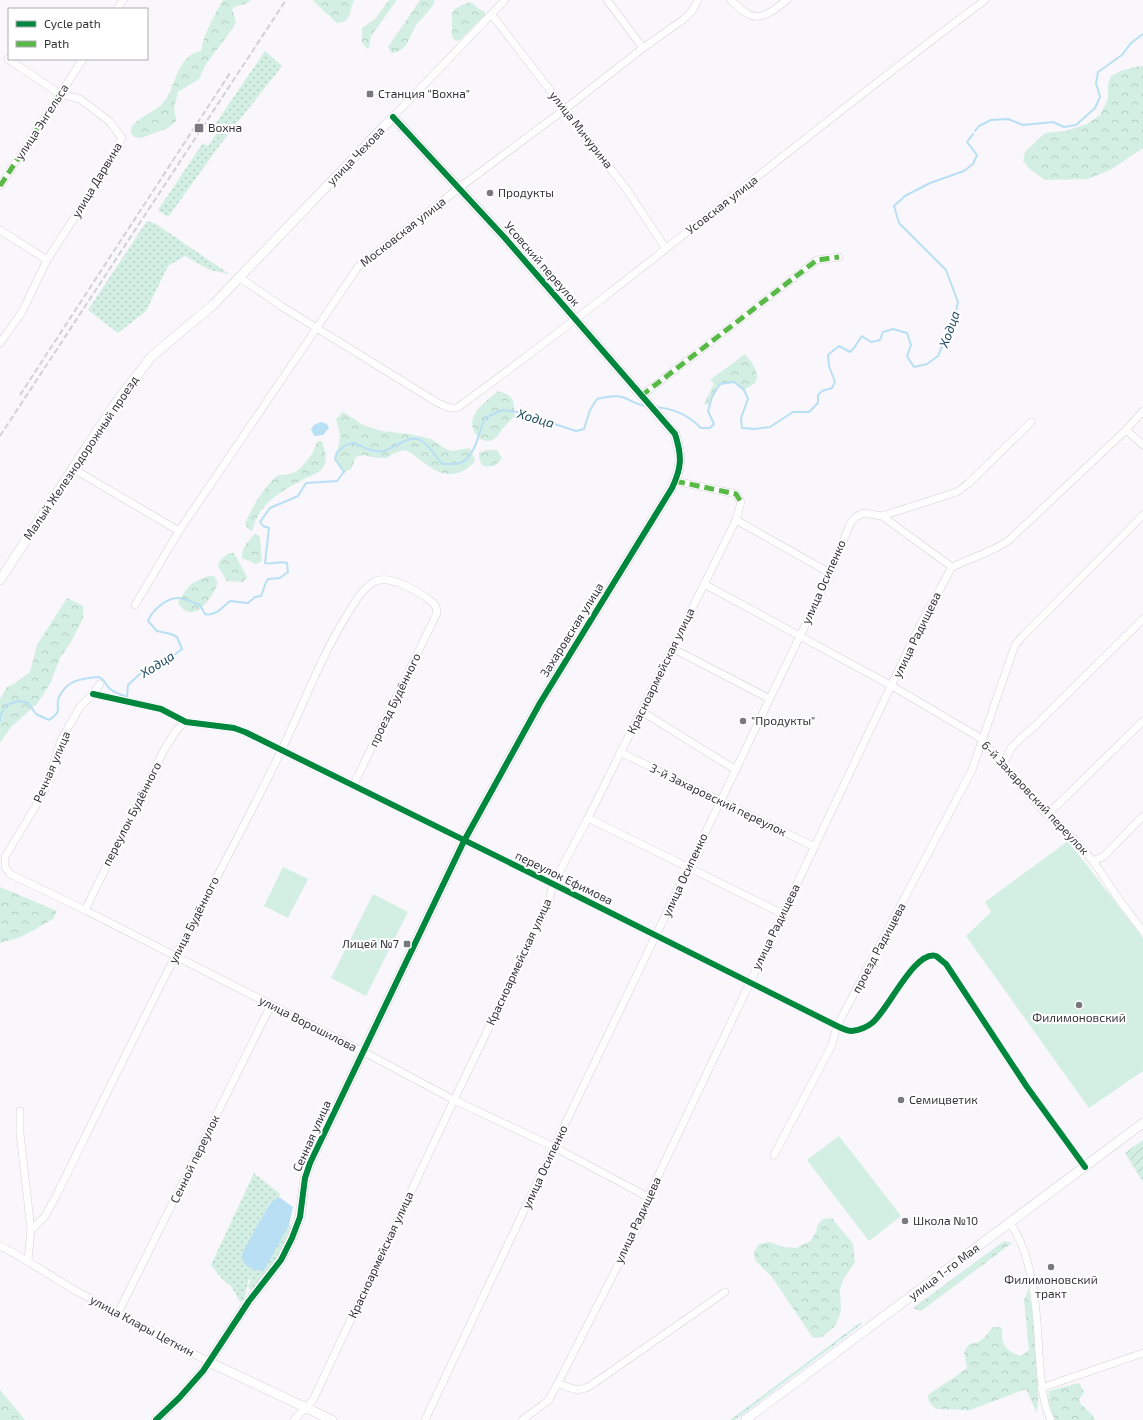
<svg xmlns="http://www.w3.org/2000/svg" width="1143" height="1420" font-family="'Exo 2',sans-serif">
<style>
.grass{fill:url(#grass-dots)}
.forest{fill:url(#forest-crowns)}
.garden{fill:url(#garden-furrows)}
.pitch{fill:#d3eee2}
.water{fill:#b9dff4}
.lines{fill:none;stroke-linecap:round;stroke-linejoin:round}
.stream{stroke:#b9dff4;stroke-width:2}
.minor-casing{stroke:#d4d2d9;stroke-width:8}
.tertiary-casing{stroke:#d4d2d9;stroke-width:10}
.minor{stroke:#fefeff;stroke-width:7}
.tertiary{stroke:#fefeff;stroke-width:9}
.rail{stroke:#d1d1d2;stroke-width:2;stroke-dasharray:6 3;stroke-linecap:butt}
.quiet{stroke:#58b947;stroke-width:5;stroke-dasharray:10 5;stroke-linecap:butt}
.cycleway-casing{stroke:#fff;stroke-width:8}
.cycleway{stroke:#00873e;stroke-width:6}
.poi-dot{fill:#7a787f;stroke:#fff;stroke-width:1.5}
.labels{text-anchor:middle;stroke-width:4;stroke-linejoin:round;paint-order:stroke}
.poi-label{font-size:12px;fill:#35333b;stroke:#fff;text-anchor:start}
.street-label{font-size:12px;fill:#35333b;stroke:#fff}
.water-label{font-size:13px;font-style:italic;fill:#1b495d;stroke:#fff}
</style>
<defs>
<pattern id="grass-dots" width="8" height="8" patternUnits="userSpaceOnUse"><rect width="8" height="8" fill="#d3eee2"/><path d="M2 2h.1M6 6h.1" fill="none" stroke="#b6cdc3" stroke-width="1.8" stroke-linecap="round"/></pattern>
<pattern id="forest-crowns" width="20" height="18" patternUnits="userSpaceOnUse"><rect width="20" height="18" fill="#d3eee2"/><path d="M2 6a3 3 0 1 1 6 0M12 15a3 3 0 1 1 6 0" fill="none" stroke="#b6cdc3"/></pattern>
<pattern id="garden-furrows" width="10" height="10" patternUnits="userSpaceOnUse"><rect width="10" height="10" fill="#d3eee2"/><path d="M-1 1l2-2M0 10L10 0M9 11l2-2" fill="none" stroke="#b6cdc3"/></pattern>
</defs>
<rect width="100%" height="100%" fill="#f9f7fc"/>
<g class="grass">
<path d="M 265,51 L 282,66 L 222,142 L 168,217 L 158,210 L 203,143 L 208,146 L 219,130 L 214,126 Z"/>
<path d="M 147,221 L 156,224 L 229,274 L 210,270 L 185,256 L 168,266 L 146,311 L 118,333 L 88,310 Z"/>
<path d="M 254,1173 L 280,1194 L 279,1197 L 270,1203 L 250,1239 L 265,1269 L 285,1230 L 289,1225 L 291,1227 C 282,1248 270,1278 250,1290 L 248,1286 L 251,1281 L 249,1278 L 244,1300 L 240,1302 L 231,1286 L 222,1279 L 211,1265 Z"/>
</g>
<g class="forest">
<path d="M 223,0 L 251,0 C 246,6 237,4 232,9 L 236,22 L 233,28 L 206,64 L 199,79 L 178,92 L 174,108 L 176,121 L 168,128 L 141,138 L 134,137 L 131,133 L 131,127 C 134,124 137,121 140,119 C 147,113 157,110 163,103 C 177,88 175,56 201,51 C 204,32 214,16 223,0 Z"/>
<path d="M 314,0 L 354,0 C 348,13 354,20 337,23 L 314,2 Z"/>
<path d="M 389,0 L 397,0 L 371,36 L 369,47 L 367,49 L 362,42 L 362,28 L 375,19 Z"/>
<path d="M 420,0 L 434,0 L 434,4 C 429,11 423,17 417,24 C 408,36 409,51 392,53 L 388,47 Z"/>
<path d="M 470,2 C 476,5 477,10 484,11 L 485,15 L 460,40 L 456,41 L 452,37 L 452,14 L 454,9 Z"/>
<path d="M 1140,66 L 1143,67 L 1143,148 L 1110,170 L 1087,179 L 1045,180 L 1031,170 L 1023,161 L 1025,152 L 1045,133 L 1066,131 L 1087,124 L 1100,115 L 1108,99 L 1108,85 L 1111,76 L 1123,70 Z"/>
<path d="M 745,354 C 750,361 762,373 755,383 C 752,386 748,387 744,390 L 734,382 L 720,384 L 712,397 L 710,405 L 704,404 L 714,384 L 710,380 Z"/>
<path d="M 498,391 C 515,396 513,400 515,416 C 511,420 507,423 504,427 C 500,431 498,437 494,439 C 482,447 467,430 474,416 C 479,405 489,399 498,391 Z"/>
<path d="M 343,412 L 363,425 L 381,431 L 409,434 L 431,439 L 446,449 L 452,451 L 470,448 L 475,460 C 470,467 466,470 458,473 C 435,479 423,458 405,450 L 394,453 L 387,458 L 377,458 L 363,455 L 356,457 L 351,469 L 344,472 L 335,459 C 340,440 342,439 336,419 Z"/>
<path d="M 318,441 L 322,441 C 325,450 329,462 321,470 C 317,474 309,476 304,479 C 281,492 260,501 253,529 L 251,531 L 247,527 L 245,523 C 253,506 264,487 278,475 C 291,475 297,473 305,463 C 308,459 311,456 313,452 C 315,448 315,445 318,441 Z"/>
<path d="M 487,450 L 497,450 L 502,458 C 497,465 491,469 482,465 L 479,458 L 479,453 Z"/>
<path d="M 255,534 L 260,537 L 262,561 L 256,564 L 242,558 C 241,548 248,541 255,534 Z"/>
<path d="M 229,553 L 234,553 L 247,577 L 243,582 L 227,581 L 218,566 L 220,560 Z"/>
<path d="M 209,576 L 214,576 L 218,583 C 212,598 193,627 178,603 C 188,585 190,583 209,576 Z"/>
<path d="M 67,598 L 83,606 L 83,618 L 71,642 L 60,658 L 50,684 L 37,704 L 11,727 L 0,743 L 0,699 L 7,687 L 15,683 L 30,672 L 37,645 Z"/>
<path d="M 0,887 L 57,911 L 53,919 L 21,937 L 0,943 Z"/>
<path d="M 832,1218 L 853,1244 L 855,1262 L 843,1280 L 840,1289 L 841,1312 L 835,1326 L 822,1337 L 813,1338 L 772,1277 L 755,1260 L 754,1252 L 759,1244 L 769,1242 L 783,1247 L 796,1248 L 811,1241 L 816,1232 L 818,1224 L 823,1219 Z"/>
<path d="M 1004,1241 L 1012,1243 L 921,1311 L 913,1308 Z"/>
<path d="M 1029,1288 C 1034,1329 1041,1371 1037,1413 L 1026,1389 L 970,1410 L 936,1409 L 929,1402 L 928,1395 C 941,1385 955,1378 967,1368 L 964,1352 L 969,1344 C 983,1343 985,1336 993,1327 L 1001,1327 C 1003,1332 1002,1332 1002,1337 C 1002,1348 1012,1353 1021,1356 L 1029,1350 L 1024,1300 Z"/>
<path d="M 861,1322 L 862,1324 L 735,1420 L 730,1420 Z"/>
<path d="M 1079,1383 L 1084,1392 L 1080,1398 L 1080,1403 C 1085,1409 1092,1413 1095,1420 L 1054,1420 L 1048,1401 L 1049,1391 Z"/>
<path d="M 0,1390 L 25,1420 L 0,1420 Z"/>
</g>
<path class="garden" d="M 1143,1140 L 1143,1182 L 1125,1153 Z"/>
<g class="pitch">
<path d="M 1068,841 L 1143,938 L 1143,1071 L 1089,1108 L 966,936 L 991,912 L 985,902 Z"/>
<path d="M 283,867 L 308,879 L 288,918 L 264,906 Z"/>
<path d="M 373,894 L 408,912 L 366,996 L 331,978 Z"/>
<path d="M 839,1136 L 901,1216 L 869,1241 L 807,1160 Z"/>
</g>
<g class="water">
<path d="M 321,422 L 327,424 L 329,428 L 323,435 L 314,436 L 311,429 L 314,425 Z"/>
<path d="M 279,1197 L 293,1207 L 289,1225 L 265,1269 C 260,1271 255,1271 250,1268 C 245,1265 242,1261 242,1255 C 243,1251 267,1207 271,1203 C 273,1200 276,1199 279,1197 Z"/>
</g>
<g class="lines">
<g class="stream">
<path d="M 975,131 L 979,126 L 991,120 L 1008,119 L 1023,125 L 1053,122 L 1064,127 L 1076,125 L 1095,108 L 1100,97 L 1096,83 L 1098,72 L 1122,55 L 1131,43 L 1143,34"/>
<path d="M 656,407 C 675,409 688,415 701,428 L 710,428 L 714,424 L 708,411 L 712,397 L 720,384 L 734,382 L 744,390 L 748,399 L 741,418 L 742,428 L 754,429 L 770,427 L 793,412 L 809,412 L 818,403 L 818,395 L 822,391 L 832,388 L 835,382 L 829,366 L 828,355 L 839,346 L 850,352 L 854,348 L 862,336 L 871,342 L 880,340 L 883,332 L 893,329 L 907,333 L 911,345 L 907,356 L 914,367 L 927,364 L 938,356 L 946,337 L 953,326 L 958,302 L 946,270 L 899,223 L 894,206 L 905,196 L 930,183 L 964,171 L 973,164 L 977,155 L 967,142 L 973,134"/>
<path d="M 0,721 L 0,716 L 6,705 L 19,701 L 28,703 L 36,714 L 49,720 C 65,709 54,709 59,697 C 66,683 75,680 89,678 C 91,678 95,677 98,677 C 104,678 105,683 108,687 C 113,692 121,695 127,697 L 128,685 L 141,673 L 157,668 L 182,649 L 177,637 L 171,634 L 157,631 L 148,621 C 152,611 165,598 178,598 C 185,598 193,603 200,605 L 205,614 C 215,617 223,607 230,601 L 248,603 L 255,597 L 261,596 C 264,590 264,584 268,579 L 280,578 L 288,572 L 287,563 C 280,560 273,565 265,563 L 269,528 L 263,526 L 260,522 L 270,508 L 298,496 L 306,483 L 337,481 L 344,472 L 335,459 L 337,452 L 346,445 L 354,443 C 363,447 373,453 384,451 C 395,448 410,433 422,441 C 430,446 436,457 442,464 C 448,464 456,465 462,462 C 476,455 479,431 485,418 L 502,410 L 518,412 L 576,431 L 584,429 L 590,410 L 597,399 C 605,397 614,395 622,397 C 631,400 637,405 646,406"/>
</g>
<g class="minor-casing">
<g id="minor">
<path d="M 607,0 L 643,48"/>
<path d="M 731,0 C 736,5 742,11 748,14 C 762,22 776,8 787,0"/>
<path d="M 117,9 L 123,0"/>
<path d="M 492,15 L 627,190 L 666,249"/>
<path d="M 393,117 L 505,0"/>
<path d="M 0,186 L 83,59"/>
<path d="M 0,230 L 47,260"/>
<path d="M 239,277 L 281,306 L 438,403 L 450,408 L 457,408 C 637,277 807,133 985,0"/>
<path d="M 0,343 L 22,312 L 47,260 L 102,175 L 122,138 L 109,121 L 80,99 L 60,94 L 8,59"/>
<path d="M 641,396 L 817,260 L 839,257"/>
<path d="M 1126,430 L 1143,445"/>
<path d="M 72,468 L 179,531"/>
<path d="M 882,516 L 952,567"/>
<path d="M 736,520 L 830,573"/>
<path d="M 952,567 L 994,549 L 1008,541 L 1126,430 L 1143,411"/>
<path d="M 704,584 L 892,686 L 982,739 L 1003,766 L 1047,815 L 1068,833 L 1093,861 L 1120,901 L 1143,931"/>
<path d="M 135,605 L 179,531 L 358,267 L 459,188 L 565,109 L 643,48 L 684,19 L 692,11 L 698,0"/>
<path d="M 672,648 L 770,699"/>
<path d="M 100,684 L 93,694 L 80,707 L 61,740 L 44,792 L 5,857 L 5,867 L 10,874 L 85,910 L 364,1052 L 454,1100 L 554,1147 L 648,1197"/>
<path d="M 93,694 L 161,709 L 186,722 L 234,728 L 245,732 L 553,884 L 837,1026 C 841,1028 847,1031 852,1031 C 859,1030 866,1028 872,1023 C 887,1012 915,949 936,956 C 939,958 943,962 946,964 L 1027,1087 L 1085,1167"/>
<path d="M 641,711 L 736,770"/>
<path d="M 620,752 L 815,847"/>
<path d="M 1003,766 L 1011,748 L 1021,738 L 1036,725 L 1143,619"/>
<path d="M 1047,815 L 1143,721"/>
<path d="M 588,818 L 783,914"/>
<path d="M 1093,861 L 1104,856 L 1143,816"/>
<path d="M 85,910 L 164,750 L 178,728 L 186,722"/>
<path d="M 20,1111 L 20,1133 L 31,1230"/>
<path d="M 774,1155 L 832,1045 L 837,1026 L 972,770 L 1015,645 L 1023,636 L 1143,515"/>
<path d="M 1010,1223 C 1034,1257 1037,1313 1039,1354 C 1041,1376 1041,1399 1051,1420"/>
<path d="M 0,1246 C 29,1260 54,1279 82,1294 C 124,1317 167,1339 209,1362"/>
<path d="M 28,1260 L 31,1230 L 45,1216 L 55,1198 C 95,1117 135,1035 176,955 C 211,887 248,820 281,751 C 303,706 320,658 347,615 C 354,603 362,589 374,582 C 387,574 413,589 424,596 C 431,601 437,604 437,613 L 353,786"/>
<path d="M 118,1313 L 271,1005"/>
<path d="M 558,1383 C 571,1388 577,1393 590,1386 L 725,1292"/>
<path d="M 1041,1388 L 1143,1353"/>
<path d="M 294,1420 L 313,1400 L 454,1100 L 548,905 L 553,884 L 588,818 L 736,520 L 741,502 L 736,494 L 675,481"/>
<path d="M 425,1420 L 554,1147 L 800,636 L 830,573 L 851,522 L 857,516 L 864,513 L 882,516 L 957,492 L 969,483 L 1031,422"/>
<path d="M 522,1420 L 548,1401 L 558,1383 L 643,1216 L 648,1203 L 648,1197 L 919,627 L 952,567"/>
</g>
</g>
<g class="tertiary-casing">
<g id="tertiary">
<path d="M 0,580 L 117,401 L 152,356 L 213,305 L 393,117 L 504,237 L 675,434 C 682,456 682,467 672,488 L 540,703 L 464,841 L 310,1163 L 305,1178 L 300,1217 L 292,1238 L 281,1260 L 249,1301 L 203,1371 L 179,1398 L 156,1420"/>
<path d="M 209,1362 L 332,1420"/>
<path d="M 745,1420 L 1143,1123"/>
</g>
</g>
<use href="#minor" class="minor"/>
<use href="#tertiary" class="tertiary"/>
<g class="rail">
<path d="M 20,395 L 230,73"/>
<path d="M 0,436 L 286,0"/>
</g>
<g class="quiet">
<path d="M 0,186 L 60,94"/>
<path d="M 641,396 L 817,260 L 839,257"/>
<path d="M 675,481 L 736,494 L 741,502"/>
</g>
<g class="cycleway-casing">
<g id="cycleway">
<path d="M 93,694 L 161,709 L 186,722 L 234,728 L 245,732 L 553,884 L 837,1026 C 841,1028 847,1031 852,1031 C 859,1030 866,1028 872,1023 C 887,1012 915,949 936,956 C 939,958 943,962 946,964 L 1027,1087 L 1085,1167"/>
<path d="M 156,1420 L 179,1398 L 203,1371 L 249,1301 L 281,1260 L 292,1238 L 300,1217 L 305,1178 L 310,1163 L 464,841 L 540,703 L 672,488 C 682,467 682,456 675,434 L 504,237 L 393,117"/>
</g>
</g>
<use href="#cycleway" class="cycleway"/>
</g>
<g class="poi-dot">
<rect x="366" y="90" width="8" height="8" rx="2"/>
<rect x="194" y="123" width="10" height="10" rx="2"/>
<circle cx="490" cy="193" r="4"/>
<circle cx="743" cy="721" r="4"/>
<rect x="403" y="940" width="8" height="8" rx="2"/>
<circle cx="1079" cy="1005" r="4"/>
<circle cx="901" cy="1100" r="4"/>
<circle cx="905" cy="1221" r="4"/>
<circle cx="1051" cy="1267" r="4"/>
</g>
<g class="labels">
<g class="poi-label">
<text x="378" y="98">Станция "Вохна"</text>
<text x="208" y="132">Вохна</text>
<text x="498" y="197">Продукты</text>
<text x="751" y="725">"Продукты"</text>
<text x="399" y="948" text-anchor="end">Лицей №7</text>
<text x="1079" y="1022" text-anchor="middle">Филимоновский</text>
<text x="909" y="1104">Семицветик</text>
<text x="913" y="1225">Школа №10</text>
<text x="1051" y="1284" text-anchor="middle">Филимоновский<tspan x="1051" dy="14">тракт</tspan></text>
</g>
<g class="street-label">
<text transform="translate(42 122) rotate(-57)" y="4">улица Энгельса</text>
<text transform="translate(581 130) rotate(52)" y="4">улица Мичурина</text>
<text transform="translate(356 156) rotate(-46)" y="4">улица Чехова</text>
<text transform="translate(97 180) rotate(-59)" y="4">улица Дарвина</text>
<text transform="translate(722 205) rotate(-38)" y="4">Усовская улица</text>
<text transform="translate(403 232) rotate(-38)" y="4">Московская улица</text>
<text transform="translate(542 264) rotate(49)" y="4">Усовский переулок</text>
<text transform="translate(81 458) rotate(-56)" y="4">Малый Железнодорожный проезд</text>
<text transform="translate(824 582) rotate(-66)" y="4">улица Осипенко</text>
<text transform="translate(572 630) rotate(-58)" y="4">Захаровская улица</text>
<text transform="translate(917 635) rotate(-64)" y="4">улица Радищева</text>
<text transform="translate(661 671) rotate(-64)" y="4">Красноармейская улица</text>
<text transform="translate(395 700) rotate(-64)" y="4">проезд Будённого</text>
<text transform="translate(52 767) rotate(-67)" y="4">Речная улица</text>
<text transform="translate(1035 798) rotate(47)" y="4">6-й Захаровский переулок</text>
<text transform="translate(718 800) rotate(26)" y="4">3-й Захаровский переулок</text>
<text transform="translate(132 814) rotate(-63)" y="4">переулок Будённого</text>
<text transform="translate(685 875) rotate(-65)" y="4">улица Осипенко</text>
<text transform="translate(564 878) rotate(26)" y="4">переулок Ефимова</text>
<text transform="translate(194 920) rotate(-63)" y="4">улица Будённого</text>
<text transform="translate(776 927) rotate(-64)" y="4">улица Радищева</text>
<text transform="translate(879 948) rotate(-62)" y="4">проезд Радищева</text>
<text transform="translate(519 962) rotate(-65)" y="4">Красноармейская улица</text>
<text transform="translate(308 1024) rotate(27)" y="4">улица Ворошилова</text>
<text transform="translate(312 1136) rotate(-66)" y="4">Сенная улица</text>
<text transform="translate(195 1159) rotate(-64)" y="4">Сенной переулок</text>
<text transform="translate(545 1167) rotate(-65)" y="4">улица Осипенко</text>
<text transform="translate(638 1220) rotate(-65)" y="4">улица Радищева</text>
<text transform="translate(381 1255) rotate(-65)" y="4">Красноармейская улица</text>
<text transform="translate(944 1272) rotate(-37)" y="4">улица 1-го Мая</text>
<text transform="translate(142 1326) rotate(28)" y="4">улица Клары Цеткин</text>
</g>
<g class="water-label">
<text transform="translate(949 329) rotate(-70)" y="5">Ходца</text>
<text transform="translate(536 418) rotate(16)" y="5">Ходца</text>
<text transform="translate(157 664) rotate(-32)" y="5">Ходца</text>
</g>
</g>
<rect x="8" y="8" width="140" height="52" fill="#ffffff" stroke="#aeadb1"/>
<rect x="16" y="21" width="20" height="6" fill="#00873e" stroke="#aeadb1"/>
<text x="44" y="28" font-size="12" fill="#35333b">Cycle path</text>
<rect x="16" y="41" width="20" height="6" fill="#58b947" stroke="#aeadb1"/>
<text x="44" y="48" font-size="12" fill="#35333b">Path</text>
</svg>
